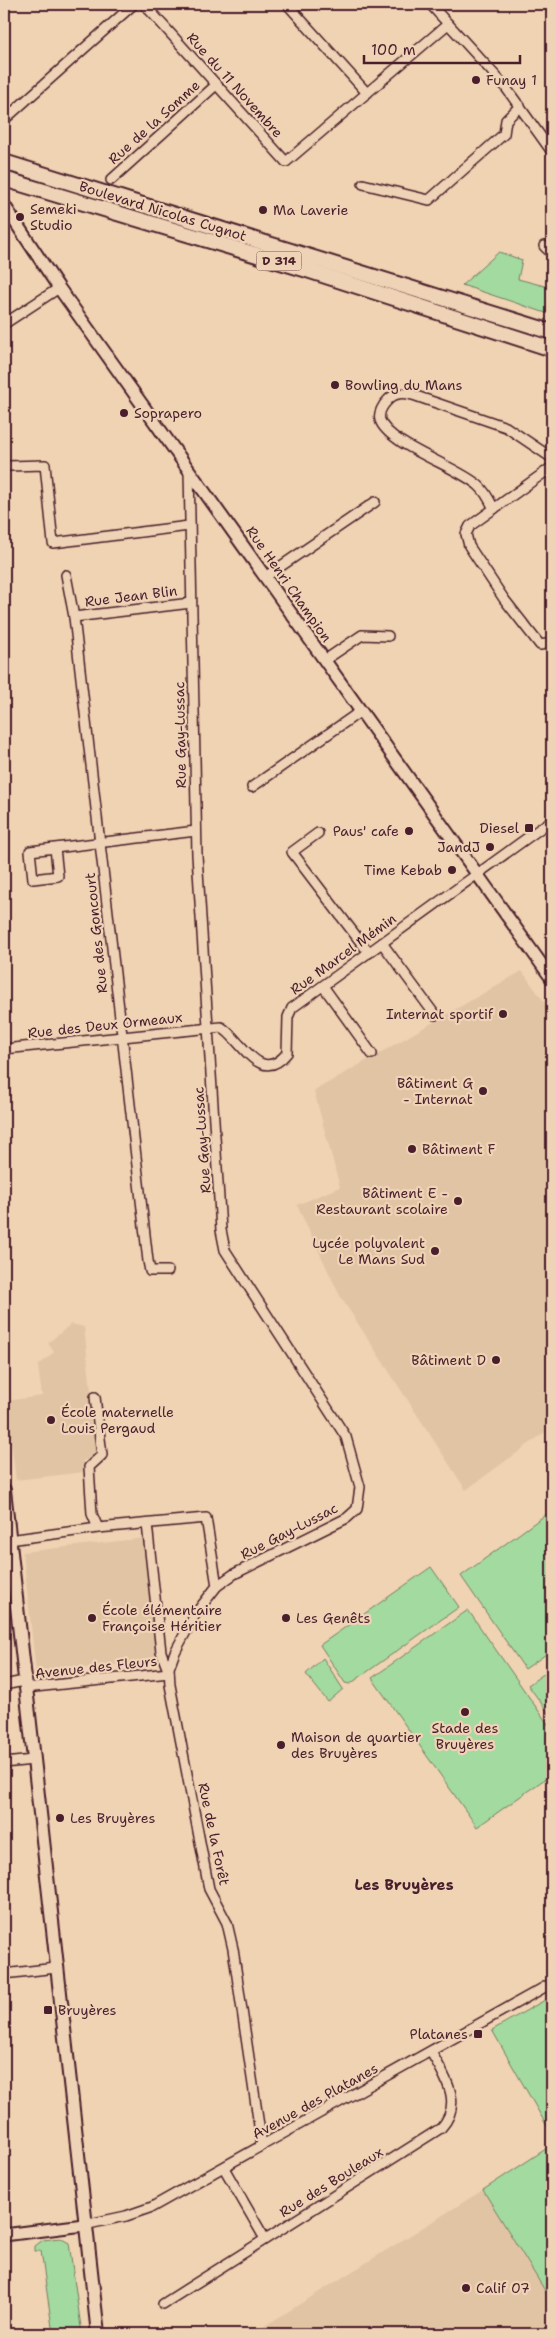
<svg xmlns="http://www.w3.org/2000/svg" width="556" height="2338" font-family="'Shantell Sans',sans-serif">
<style>
.built{fill:#e1c4a4}
.green{fill:#a2da9f;stroke:#767c65}
.lines{fill:none;stroke-linecap:round;stroke-linejoin:round}
.minor-casing{stroke:#4a1f2b;stroke-width:12}
.tertiary-casing{stroke:#4a1f2b;stroke-width:15}
.secondary-casing{stroke:#4a1f2b;stroke-width:16}
.primary-casing{stroke:#4a1f2b;stroke-width:18}
.minor{stroke:#efd3b6;stroke-width:9}
.tertiary{stroke:#efd3b6;stroke-width:11}
.secondary{stroke:#efd3b6;stroke-width:12}
.primary{stroke:#efd3b6;stroke-width:14}
.poi-dot{fill:#4a1f2b;stroke:#efd3b6;stroke-width:2}
.labels{text-anchor:middle;stroke-width:4.5;stroke-linejoin:round;paint-order:stroke}
.shield{fill:#efd3b6;stroke:#7c5555;stroke-width:1}
.shield-label{font-size:12px;font-weight:bold;fill:#4a1f2b}
.poi-label{font-size:14px;fill:#4a1f2b;stroke:#efd3b6;text-anchor:start}
.street-label{font-size:14px;fill:#4a1f2b;stroke:#efd3b6}
.neighbourhood-label{font-size:15px;font-weight:bold;fill:#4a1f2b;stroke:#efd3b6}
</style>
<rect width="100%" height="100%" fill="#efd3b2"/>
<filter id="ink" filterUnits="userSpaceOnUse"><feTurbulence type="fractalNoise" baseFrequency=".02" numOctaves="2"/><feDisplacementMap in="SourceGraphic" scale="10" xChannelSelector="R" yChannelSelector="G"/><feConvolveMatrix kernelMatrix="1 2 1 2 8 2 1 2 1" color-interpolation-filters="sRGB"/></filter>
<g filter="url(#ink)">
<g class="built">
<path d="M 522,971 L 552,1013 L 552,1427 L 466,1490 L 340,1296 L 297,1205 L 340,1187 L 314,1091 Z"/>
<path d="M 71,1324 L 84,1327 L 98,1454 L 94,1459 L 83,1460 L 84,1472 L 16,1480 L 6,1401 L 42,1396 L 38,1366 L 54,1352 L 48,1343 Z"/>
<path d="M 146,1538 L 159,1660 L 36,1673 L 23,1552 Z"/>
<path d="M 483,2190 L 552,2302 L 552,2334 L 252,2334 Z"/>
</g>
<g class="green">
<path d="M 499,252 L 522,260 L 518,279 L 552,288 L 552,315 L 462,285 Z"/>
<path d="M 552,1510 L 552,1650 L 525,1669 L 461,1576 Z"/>
<path d="M 431,1567 L 459,1607 L 350,1684 L 345,1683 L 320,1645 Z"/>
<path d="M 468,1610 L 552,1730 L 552,1774 L 477,1827 L 372,1678 Z"/>
<path d="M 323,1658 L 343,1689 L 328,1702 L 306,1674 Z"/>
<path d="M 552,1668 L 552,1718 L 528,1685 Z"/>
<path d="M 552,1996 L 552,2135 L 492,2030 Z"/>
<path d="M 552,2145 L 552,2302 L 483,2190 Z"/>
<path d="M 60,2238 L 69,2243 L 82,2334 L 53,2334 L 41,2251 L 35,2251 L 35,2246 L 43,2240 Z"/>
</g>
<g class="lines">
<g class="minor-casing">
<g id="minor">
<path d="M 144,4 L 286,162 L 448,24"/>
<path d="M 287,4 L 367,93"/>
<path d="M 430,4 L 504,85 L 552,152"/>
<path d="M 4,120 L 134,4"/>
<path d="M 111,180 L 216,85"/>
<path d="M 363,184 L 429,200 L 504,134 L 506,120 L 520,106"/>
<path d="M 544,246 L 552,254"/>
<path d="M 4,324 L 59,288"/>
<path d="M 8,466 L 45,465 L 53,543 L 189,526"/>
<path d="M 552,467 L 470,526 L 466,534 L 469,546 L 504,599 L 540,645 L 552,643"/>
<path d="M 189,470 L 197,855 L 221,1230 L 225,1250 L 346,1437 L 360,1487 L 357,1509 L 347,1518 L 234,1574 L 217,1586 L 196,1613 L 175,1652 L 169,1668 L 170,1685 L 209,1889 L 227,1923 L 233,1949 L 262,2146"/>
<path d="M 494,509 C 490,501 486,492 479,486 C 459,467 388,445 380,420 C 378,413 383,405 388,400 C 395,392 403,393 413,395 L 506,427 L 552,458"/>
<path d="M 66,575 L 74,617 L 148,1261 L 150,1271 L 168,1271"/>
<path d="M 265,577 L 375,502"/>
<path d="M 74,617 L 191,603"/>
<path d="M 325,660 L 362,635 L 388,636"/>
<path d="M 252,787 L 361,711"/>
<path d="M 318,833 L 292,852 L 369,953"/>
<path d="M 55,848 L 58,876 L 33,879 L 30,851 L 196,831"/>
<path d="M 382,943 L 435,1015"/>
<path d="M 323,986 L 372,1054"/>
<path d="M 4,1049 L 221,1027 C 241,1038 260,1087 287,1053 L 288,1017 L 292,1008 L 552,820"/>
<path d="M 95,1397 L 102,1455 L 89,1467 L 92,1514 L 98,1528 L 206,1518 L 217,1586"/>
<path d="M 147,1524 L 161,1652 L 169,1673"/>
<path d="M 9,1540 L 98,1528"/>
<path d="M 4,1685 L 24,1681"/>
<path d="M 25,1688 L 169,1673"/>
<path d="M 4,1763 L 33,1760"/>
<path d="M 4,1974 L 56,1968"/>
<path d="M 224,2168 L 265,2239"/>
<path d="M 84,2225 L 126,2216 L 152,2207 L 552,1983"/>
<path d="M 163,2304 L 441,2128 C 464,2103 445,2077 431,2052"/>
</g>
</g>
<g class="tertiary-casing">
<g id="tertiary">
<path d="M 4,205 L 59,288 L 552,979"/>
<path d="M 4,2235 L 84,2225"/>
</g>
</g>
<g class="secondary-casing">
<path id="secondary" d="M 4,1490 L 98,2334"/>
</g>
<g class="primary-casing">
<g id="primary">
<path d="M 4,162 L 552,332"/>
<path d="M 4,179 L 307,270 L 552,349"/>
</g>
</g>
<use href="#minor" class="minor"/>
<use href="#tertiary" class="tertiary"/>
<use href="#secondary" class="secondary"/>
<use href="#primary" class="primary"/>
</g>
</g>
<g class="poi-dot">
<circle cx="476" cy="80" r="5"/>
<circle cx="263" cy="210" r="5"/>
<circle cx="20" cy="217" r="5"/>
<circle cx="335" cy="385" r="5"/>
<circle cx="124" cy="413" r="5"/>
<rect x="524" y="823" width="10" height="10" rx="2.5"/>
<circle cx="409" cy="831" r="5"/>
<circle cx="490" cy="847" r="5"/>
<circle cx="452" cy="870" r="5"/>
<circle cx="503" cy="1014" r="5"/>
<circle cx="483" cy="1091" r="5"/>
<circle cx="412" cy="1149" r="5"/>
<circle cx="458" cy="1201" r="5"/>
<circle cx="435" cy="1251" r="5"/>
<circle cx="496" cy="1360" r="5"/>
<circle cx="51" cy="1420" r="5"/>
<circle cx="92" cy="1618" r="5"/>
<circle cx="286" cy="1618" r="5"/>
<circle cx="465" cy="1712" r="5"/>
<circle cx="281" cy="1745" r="5"/>
<circle cx="60" cy="1818" r="5"/>
<rect x="43" y="2005" width="10" height="10" rx="2.5"/>
<rect x="473" y="2029" width="10" height="10" rx="2.5"/>
<circle cx="466" cy="2288" r="5"/>
</g>
<g class="labels">
<rect class="shield" x="256.5" y="251.5" width="45" height="19" rx="4"/>
<g class="shield-label">
<text x="279" y="265">D 314</text>
</g>
<g class="poi-label">
<text x="486" y="85">Funay 1</text>
<text x="30" y="214">Semeki<tspan x="30" dy="16">Studio</tspan></text>
<text x="273" y="215">Ma Laverie</text>
<text x="345" y="390">Bowling du Mans</text>
<text x="134" y="418">Soprapero</text>
<text x="519" y="833" text-anchor="end">Diesel</text>
<text x="399" y="836" text-anchor="end">Paus' cafe</text>
<text x="480" y="852" text-anchor="end">JandJ</text>
<text x="442" y="875" text-anchor="end">Time Kebab</text>
<text x="493" y="1019" text-anchor="end">Internat sportif</text>
<text x="473" y="1088" text-anchor="end">Bâtiment G<tspan x="473" dy="16">- Internat</tspan></text>
<text x="422" y="1154">Bâtiment F</text>
<text x="448" y="1198" text-anchor="end">Bâtiment E -<tspan x="448" dy="16">Restaurant scolaire</tspan></text>
<text x="425" y="1248" text-anchor="end">Lycée polyvalent<tspan x="425" dy="16">Le Mans Sud</tspan></text>
<text x="486" y="1365" text-anchor="end">Bâtiment D</text>
<text x="61" y="1417">École maternelle<tspan x="61" dy="16">Louis Pergaud</tspan></text>
<text x="102" y="1615">École élémentaire<tspan x="102" dy="16">Françoise Héritier</tspan></text>
<text x="296" y="1623">Les Genêts</text>
<text x="465" y="1733" text-anchor="middle">Stade des<tspan x="465" dy="16">Bruyères</tspan></text>
<text x="291" y="1742">Maison de quartier<tspan x="291" dy="16">des Bruyères</tspan></text>
<text x="70" y="1823">Les Bruyères</text>
<text x="58" y="2015">Bruyères</text>
<text x="468" y="2039" text-anchor="end">Platanes</text>
<text x="476" y="2293">Calif 07</text>
</g>
<g class="street-label">
<text transform="translate(235 85) rotate(48)" y="5">Rue du 11 Novembre</text>
<text transform="translate(154 122) rotate(-42)" y="5">Rue de la Somme</text>
<text transform="translate(163 211) rotate(17)" y="5">Boulevard Nicolas Cugnot</text>
<text transform="translate(289 584) rotate(55)" y="5">Rue Henri Champion</text>
<text transform="translate(131 596) rotate(-7)" y="5">Rue Jean Blin</text>
<text transform="translate(180 735) rotate(-91)" y="5">Rue Gay-Lussac</text>
<text transform="translate(96 933) rotate(-96)" y="5">Rue des Goncourt</text>
<text transform="translate(343 954) rotate(-36)" y="5">Rue Marcel Mémin</text>
<text transform="translate(105 1025) rotate(-6)" y="5">Rue des Deux Ormeaux</text>
<text transform="translate(202 1140) rotate(-94)" y="5">Rue Gay-Lussac</text>
<text transform="translate(289 1531) rotate(-27)" y="5">Rue Gay-Lussac</text>
<text transform="translate(96 1667) rotate(-6)" y="5">Avenue des Fleurs</text>
<text transform="translate(214 1834) rotate(78)" y="5">Rue de la Forêt</text>
<text transform="translate(315 2101) rotate(-29)" y="5">Avenue des Platanes</text>
<text transform="translate(331 2182) rotate(-32)" y="5">Rue des Bouleaux</text>
</g>
<g class="neighbourhood-label">
<text x="404" y="1890">Les Bruyères</text>
</g>
</g>
<rect width="556" height="2338" fill="none" stroke="#efd3b6" stroke-width="20"/>
<rect x="10" y="10" width="536" height="2318" fill="none" stroke="#4a1f2b" stroke-width="2" filter="url(#ink)"/>
<path d="M364 55v8h156v-8" fill="none" stroke="#4a1f2b" stroke-width="2.5"/>
<text x="371" y="55" font-size="15" fill="#4a1f2b" stroke="#efd3b6" stroke-width="4" paint-order="stroke">100 m</text>
</svg>
